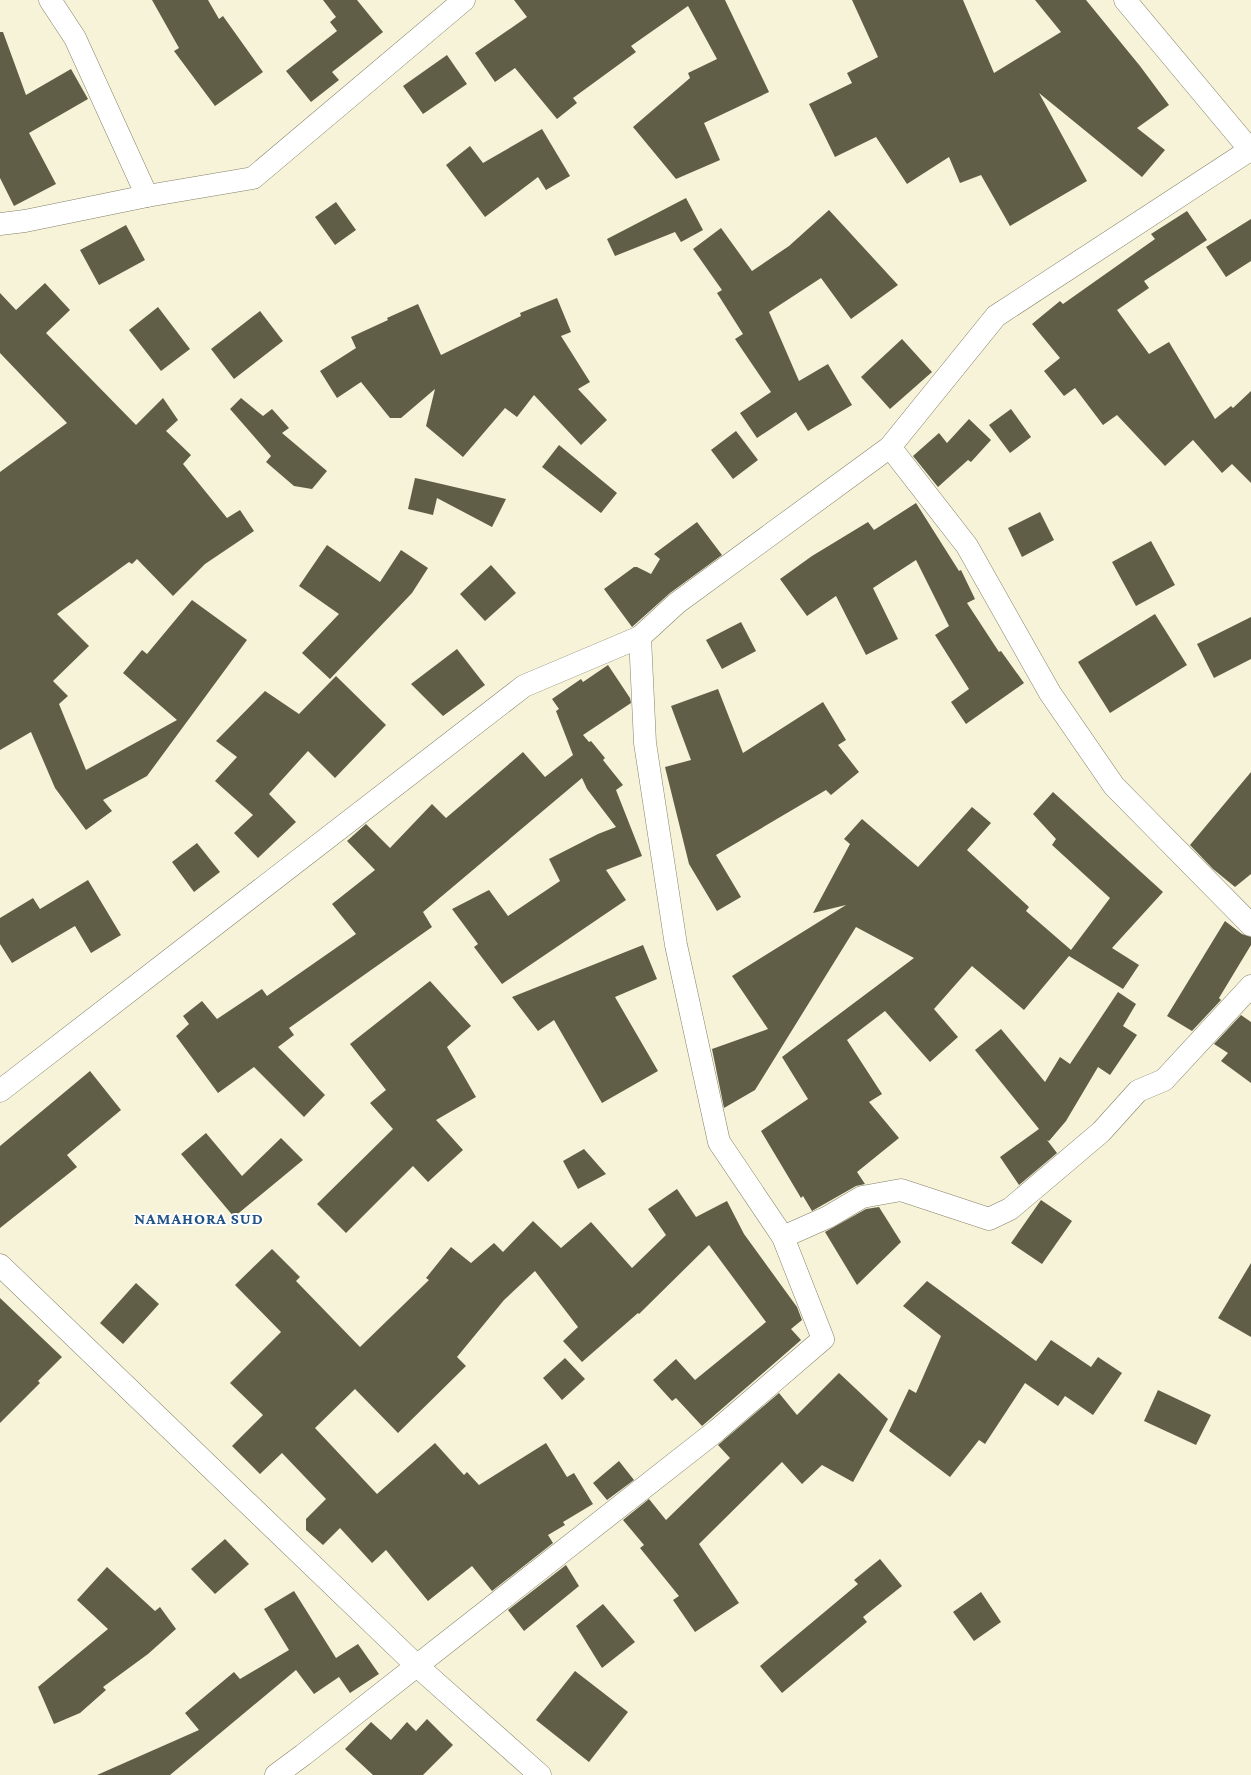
<svg xmlns="http://www.w3.org/2000/svg" width="1251" height="1775" font-family="'Crimson Pro',serif">
<style>
.building{fill:#615e47}
.lines{fill:none;stroke-linecap:round;stroke-linejoin:round}
.street-casing{stroke:#848169;stroke-width:23}
.street{stroke:#fff;stroke-width:22}
.labels{text-anchor:middle;stroke-width:4;stroke-linejoin:round;paint-order:stroke}
.district-label{font-size:16px;font-weight:bold;letter-spacing:1px;fill:#235487;stroke:#fff}
</style>
<rect width="100%" height="100%" fill="#f6f3d8"/>
<g class="building">
<path d="M 152,0 L 208,0 L 219,19 L 223,16 L 263,72 L 215,106 L 174,51 L 179,48 Z"/>
<path d="M 323,0 L 357,0 L 383,32 L 332,72 L 339,80 L 311,102 L 286,71 L 337,31 L 330,22 L 336,17 Z"/>
<path d="M 514,0 L 725,0 L 769,92 L 704,123 L 720,160 L 676,179 L 633,127 L 690,78 L 688,73 L 717,59 L 688,6 L 631,46 L 636,52 L 573,98 L 577,103 L 557,119 L 515,68 L 495,82 L 475,53 L 527,17 Z"/>
<path d="M 852,0 L 963,0 L 994,73 L 1061,32 L 1035,0 L 1086,0 L 1140,66 L 1169,105 L 1137,128 L 1165,150 L 1142,177 L 1039,93 L 1087,181 L 1010,226 L 981,175 L 960,183 L 949,157 L 907,184 L 876,137 L 835,157 L 809,104 L 852,83 L 847,73 L 878,57 Z"/>
<path d="M 0,32 L 3,32 L 26,95 L 71,69 L 88,99 L 29,133 L 56,184 L 14,206 L 0,178 Z"/>
<path d="M 447,55 L 467,84 L 423,114 L 403,86 Z"/>
<path d="M 542,129 L 570,176 L 546,190 L 538,177 L 485,217 L 446,165 L 470,146 L 483,163 Z"/>
<path d="M 686,198 L 703,230 L 681,242 L 675,232 L 615,256 L 607,239 Z"/>
<path d="M 336,202 L 356,230 L 335,245 L 315,217 Z"/>
<path d="M 829,210 L 898,285 L 851,319 L 821,278 L 769,312 L 799,381 L 828,364 L 852,405 L 808,431 L 796,412 L 757,438 L 740,413 L 771,392 L 735,339 L 743,334 L 717,293 L 722,290 L 693,249 L 721,228 L 752,271 L 789,246 Z"/>
<path d="M 1187,211 L 1207,240 L 1144,281 L 1149,288 L 1117,310 L 1149,354 L 1169,342 L 1215,419 L 1231,406 L 1233,408 L 1251,391 L 1251,483 L 1232,464 L 1222,473 L 1193,440 L 1165,466 L 1117,415 L 1103,425 L 1075,388 L 1064,396 L 1044,371 L 1060,358 L 1032,324 L 1060,301 L 1063,304 L 1155,239 L 1151,234 Z"/>
<path d="M 1251,219 L 1251,261 L 1226,277 L 1206,247 Z"/>
<path d="M 126,225 L 145,260 L 99,285 L 80,250 Z"/>
<path d="M 45,283 L 70,310 L 46,333 L 136,425 L 163,398 L 178,420 L 166,431 L 191,455 L 183,464 L 227,518 L 240,510 L 254,531 L 205,564 L 173,596 L 137,559 L 132,564 L 129,562 L 57,614 L 89,646 L 53,681 L 68,696 L 59,704 L 86,770 L 177,720 L 123,673 L 142,650 L 147,654 L 192,600 L 247,640 L 147,776 L 103,800 L 112,811 L 86,830 L 55,788 L 31,732 L 0,750 L 0,472 L 67,423 L 0,353 L 0,293 L 16,310 Z"/>
<path d="M 557,298 L 571,332 L 561,336 L 590,382 L 578,389 L 607,420 L 581,445 L 534,395 L 517,417 L 505,408 L 463,457 L 426,426 L 435,389 L 401,418 L 390,418 L 361,382 L 337,398 L 320,371 L 356,348 L 351,337 L 388,320 L 387,318 L 418,304 L 441,355 L 521,316 L 520,313 Z"/>
<path d="M 158,307 L 190,349 L 161,371 L 129,330 Z"/>
<path d="M 260,311 L 283,341 L 234,379 L 211,349 Z"/>
<path d="M 902,339 L 932,372 L 890,409 L 861,377 Z"/>
<path d="M 241,398 L 263,416 L 272,409 L 289,428 L 282,433 L 327,471 L 312,489 L 294,486 L 266,462 L 271,456 L 230,409 Z"/>
<path d="M 1011,409 L 1031,437 L 1010,453 L 989,425 Z"/>
<path d="M 969,419 L 991,440 L 971,462 L 968,460 L 938,487 L 913,456 L 939,433 L 947,443 Z"/>
<path d="M 736,431 L 758,460 L 733,479 L 711,450 Z"/>
<path d="M 559,445 L 617,493 L 601,513 L 542,467 Z"/>
<path d="M 415,478 L 420,479 L 506,499 L 492,527 L 437,498 L 433,515 L 408,509 Z"/>
<path d="M 916,503 L 959,571 L 961,570 L 975,599 L 967,603 L 999,652 L 1001,651 L 1024,683 L 966,724 L 951,702 L 969,689 L 935,635 L 949,626 L 916,560 L 873,588 L 898,639 L 866,655 L 836,596 L 807,616 L 780,579 L 812,556 L 868,522 L 874,530 Z"/>
<path d="M 1040,512 L 1054,540 L 1022,557 L 1008,528 Z"/>
<path d="M 697,522 L 722,555 L 670,593 L 632,627 L 604,589 L 634,567 L 637,567 L 651,574 L 660,559 L 654,554 Z"/>
<path d="M 1151,541 L 1175,585 L 1136,606 L 1112,562 Z"/>
<path d="M 327,545 L 380,582 L 401,550 L 428,568 L 412,593 L 330,679 L 302,653 L 339,614 L 299,586 Z"/>
<path d="M 491,565 L 516,593 L 485,621 L 460,594 Z"/>
<path d="M 1155,614 L 1187,665 L 1110,713 L 1078,662 Z"/>
<path d="M 1251,617 L 1251,659 L 1214,678 L 1197,644 Z"/>
<path d="M 741,622 L 756,651 L 722,669 L 706,640 Z"/>
<path d="M 457,649 L 485,685 L 443,716 L 411,684 Z"/>
<path d="M 608,665 L 630,698 L 631,703 L 583,735 L 589,742 L 591,741 L 605,758 L 603,760 L 623,785 L 616,790 L 642,856 L 606,870 L 626,900 L 502,984 L 474,947 L 478,944 L 452,909 L 489,890 L 508,916 L 560,881 L 549,859 L 598,834 L 616,827 L 587,789 L 582,778 L 423,912 L 432,927 L 289,1028 L 294,1035 L 278,1047 L 325,1095 L 304,1117 L 254,1067 L 218,1093 L 176,1036 L 189,1024 L 183,1016 L 202,1001 L 217,1019 L 262,989 L 267,996 L 356,934 L 332,904 L 375,870 L 347,841 L 366,824 L 390,848 L 432,804 L 446,818 L 523,752 L 545,777 L 573,755 L 556,711 L 559,709 L 552,699 L 581,679 L 583,682 Z"/>
<path d="M 336,676 L 386,725 L 335,778 L 308,751 L 269,794 L 296,822 L 258,858 L 234,833 L 253,815 L 215,781 L 237,757 L 216,741 L 265,691 L 299,714 Z"/>
<path d="M 718,689 L 743,753 L 823,702 L 846,740 L 838,745 L 859,772 L 831,795 L 826,790 L 716,855 L 741,897 L 717,911 L 689,864 L 665,767 L 691,760 L 671,706 Z"/>
<path d="M 1251,772 L 1251,874 L 1235,887 L 1213,869 L 1190,845 Z"/>
<path d="M 1053,792 L 1163,892 L 1112,948 L 1139,965 L 1123,989 L 1069,956 L 1024,1010 L 972,966 L 934,1009 L 958,1037 L 930,1062 L 885,1011 L 847,1040 L 882,1094 L 869,1102 L 899,1138 L 857,1172 L 865,1184 L 856,1186 L 812,1211 L 803,1196 L 801,1198 L 761,1131 L 808,1099 L 782,1057 L 914,958 L 856,927 L 755,1090 L 724,1108 L 712,1049 L 768,1029 L 732,976 L 846,905 L 813,913 L 850,844 L 844,839 L 862,819 L 918,867 L 972,807 L 991,823 L 967,850 L 1029,907 L 1026,911 L 1071,950 L 1110,898 L 1052,845 L 1056,839 L 1033,814 Z"/>
<path d="M 197,843 L 220,872 L 194,892 L 172,862 Z"/>
<path d="M 88,880 L 121,935 L 91,953 L 75,926 L 12,963 L 0,944 L 0,918 L 33,898 L 40,909 Z"/>
<path d="M 1225,921 L 1242,934 L 1251,937 L 1251,945 L 1219,998 L 1221,1000 L 1192,1031 L 1167,1016 Z"/>
<path d="M 643,945 L 657,979 L 615,997 L 658,1071 L 602,1103 L 554,1020 L 538,1031 L 512,997 Z"/>
<path d="M 430,981 L 471,1026 L 447,1047 L 476,1097 L 436,1120 L 463,1150 L 428,1182 L 413,1166 L 346,1233 L 317,1204 L 393,1129 L 370,1103 L 386,1090 L 350,1044 Z"/>
<path d="M 1118,992 L 1136,1004 L 1123,1026 L 1137,1035 L 1110,1075 L 1098,1067 L 1066,1121 L 1049,1141 L 1047,1140 L 1057,1153 L 1019,1185 L 1000,1157 L 1039,1129 L 975,1050 L 1001,1029 L 1045,1082 L 1060,1057 L 1070,1064 Z"/>
<path d="M 1241,1015 L 1251,1022 L 1251,1083 L 1221,1061 L 1228,1053 L 1214,1044 Z"/>
<path d="M 90,1071 L 121,1110 L 67,1155 L 77,1167 L 0,1228 L 0,1146 Z"/>
<path d="M 206,1133 L 242,1176 L 281,1138 L 303,1160 L 234,1217 L 181,1154 Z"/>
<path d="M 584,1149 L 606,1174 L 578,1189 L 563,1161 Z"/>
<path d="M 677,1189 L 696,1217 L 727,1201 L 744,1234 L 797,1307 L 802,1320 L 791,1329 L 801,1340 L 702,1426 L 676,1398 L 672,1401 L 653,1380 L 676,1359 L 695,1380 L 766,1322 L 709,1245 L 639,1314 L 638,1313 L 582,1362 L 563,1341 L 578,1327 L 535,1271 L 504,1300 L 457,1357 L 466,1366 L 398,1433 L 355,1389 L 315,1428 L 377,1494 L 435,1443 L 464,1475 L 467,1472 L 479,1485 L 546,1443 L 567,1477 L 574,1473 L 593,1504 L 563,1522 L 565,1525 L 548,1535 L 553,1543 L 492,1591 L 472,1566 L 428,1601 L 386,1550 L 372,1563 L 340,1528 L 323,1545 L 306,1530 L 306,1519 L 326,1499 L 282,1453 L 260,1474 L 232,1446 L 263,1415 L 230,1383 L 281,1332 L 235,1285 L 272,1249 L 300,1277 L 296,1281 L 360,1347 L 429,1280 L 426,1278 L 451,1247 L 471,1263 L 494,1243 L 503,1252 L 533,1221 L 561,1248 L 591,1222 L 632,1268 L 666,1235 L 648,1209 Z"/>
<path d="M 1041,1200 L 1072,1221 L 1042,1264 L 1011,1243 Z"/>
<path d="M 879,1207 L 901,1242 L 857,1285 L 825,1232 L 866,1209 Z"/>
<path d="M 1251,1263 L 1251,1337 L 1218,1318 Z"/>
<path d="M 927,1281 L 1036,1361 L 1051,1340 L 1091,1367 L 1098,1357 L 1122,1373 L 1093,1415 L 1065,1396 L 1058,1406 L 1025,1383 L 985,1444 L 979,1440 L 950,1477 L 889,1431 L 909,1389 L 916,1393 L 941,1336 L 903,1306 Z"/>
<path d="M 136,1283 L 159,1304 L 123,1344 L 100,1323 Z"/>
<path d="M 0,1298 L 62,1357 L 38,1381 L 40,1383 L 0,1423 Z"/>
<path d="M 565,1358 L 585,1379 L 562,1400 L 543,1378 Z"/>
<path d="M 839,1373 L 888,1419 L 853,1482 L 822,1465 L 802,1484 L 782,1462 L 699,1544 L 739,1603 L 695,1632 L 673,1600 L 679,1596 L 640,1548 L 644,1545 L 623,1520 L 649,1499 L 666,1520 L 730,1458 L 718,1445 L 779,1393 L 797,1415 Z"/>
<path d="M 1158,1390 L 1211,1415 L 1196,1445 L 1144,1421 Z"/>
<path d="M 619,1461 L 634,1480 L 607,1500 L 593,1483 Z"/>
<path d="M 225,1539 L 249,1564 L 215,1594 L 191,1569 Z"/>
<path d="M 880,1559 L 902,1586 L 863,1617 L 867,1622 L 782,1693 L 760,1666 L 858,1584 L 854,1580 Z"/>
<path d="M 566,1565 L 579,1586 L 524,1631 L 508,1610 Z"/>
<path d="M 107,1567 L 155,1611 L 160,1607 L 176,1629 L 148,1654 L 103,1687 L 106,1690 L 80,1713 L 54,1724 L 38,1687 L 108,1629 L 77,1600 Z"/>
<path d="M 294,1591 L 336,1658 L 358,1644 L 379,1674 L 350,1693 L 339,1677 L 314,1694 L 296,1670 L 170,1775 L 97,1775 L 199,1730 L 185,1713 L 234,1672 L 240,1679 L 289,1650 L 264,1609 Z"/>
<path d="M 981,1592 L 1001,1622 L 974,1641 L 953,1612 Z"/>
<path d="M 603,1604 L 635,1642 L 602,1668 L 576,1626 Z"/>
<path d="M 575,1671 L 628,1712 L 589,1762 L 536,1720 Z"/>
<path d="M 427,1719 L 453,1745 L 423,1775 L 373,1775 L 345,1749 L 371,1722 L 391,1740 L 407,1722 L 416,1731 Z"/>
</g>
<g class="lines">
<g class="street-casing">
<g id="street">
<path d="M 50,0 L 75,38 L 147,196"/>
<path d="M 1125,0 L 1251,151"/>
<path d="M 0,224 L 25,221 L 147,196 L 253,178 L 464,0"/>
<path d="M 890,447 L 967,546 L 1050,693 L 1114,786 L 1251,925"/>
<path d="M 0,1091 L 524,686 L 640,637 L 677,603 L 890,447 L 996,316 L 1250,150"/>
<path d="M 783,1237 L 828,1217 L 862,1197 L 901,1190 L 989,1219 L 1010,1209 L 1101,1132 L 1138,1091 L 1164,1080 L 1251,986"/>
<path d="M 0,1265 L 416,1665 L 540,1775"/>
<path d="M 276,1775 L 303,1755 L 716,1431 L 823,1339 L 783,1237 L 719,1142 L 676,945 L 645,743 L 640,637"/>
</g>
</g>
<use href="#street" class="street"/>
</g>
<g class="labels">
<g class="district-label">
<text x="199" y="1224">NAMAHORA SUD</text>
</g>
</g>
</svg>
